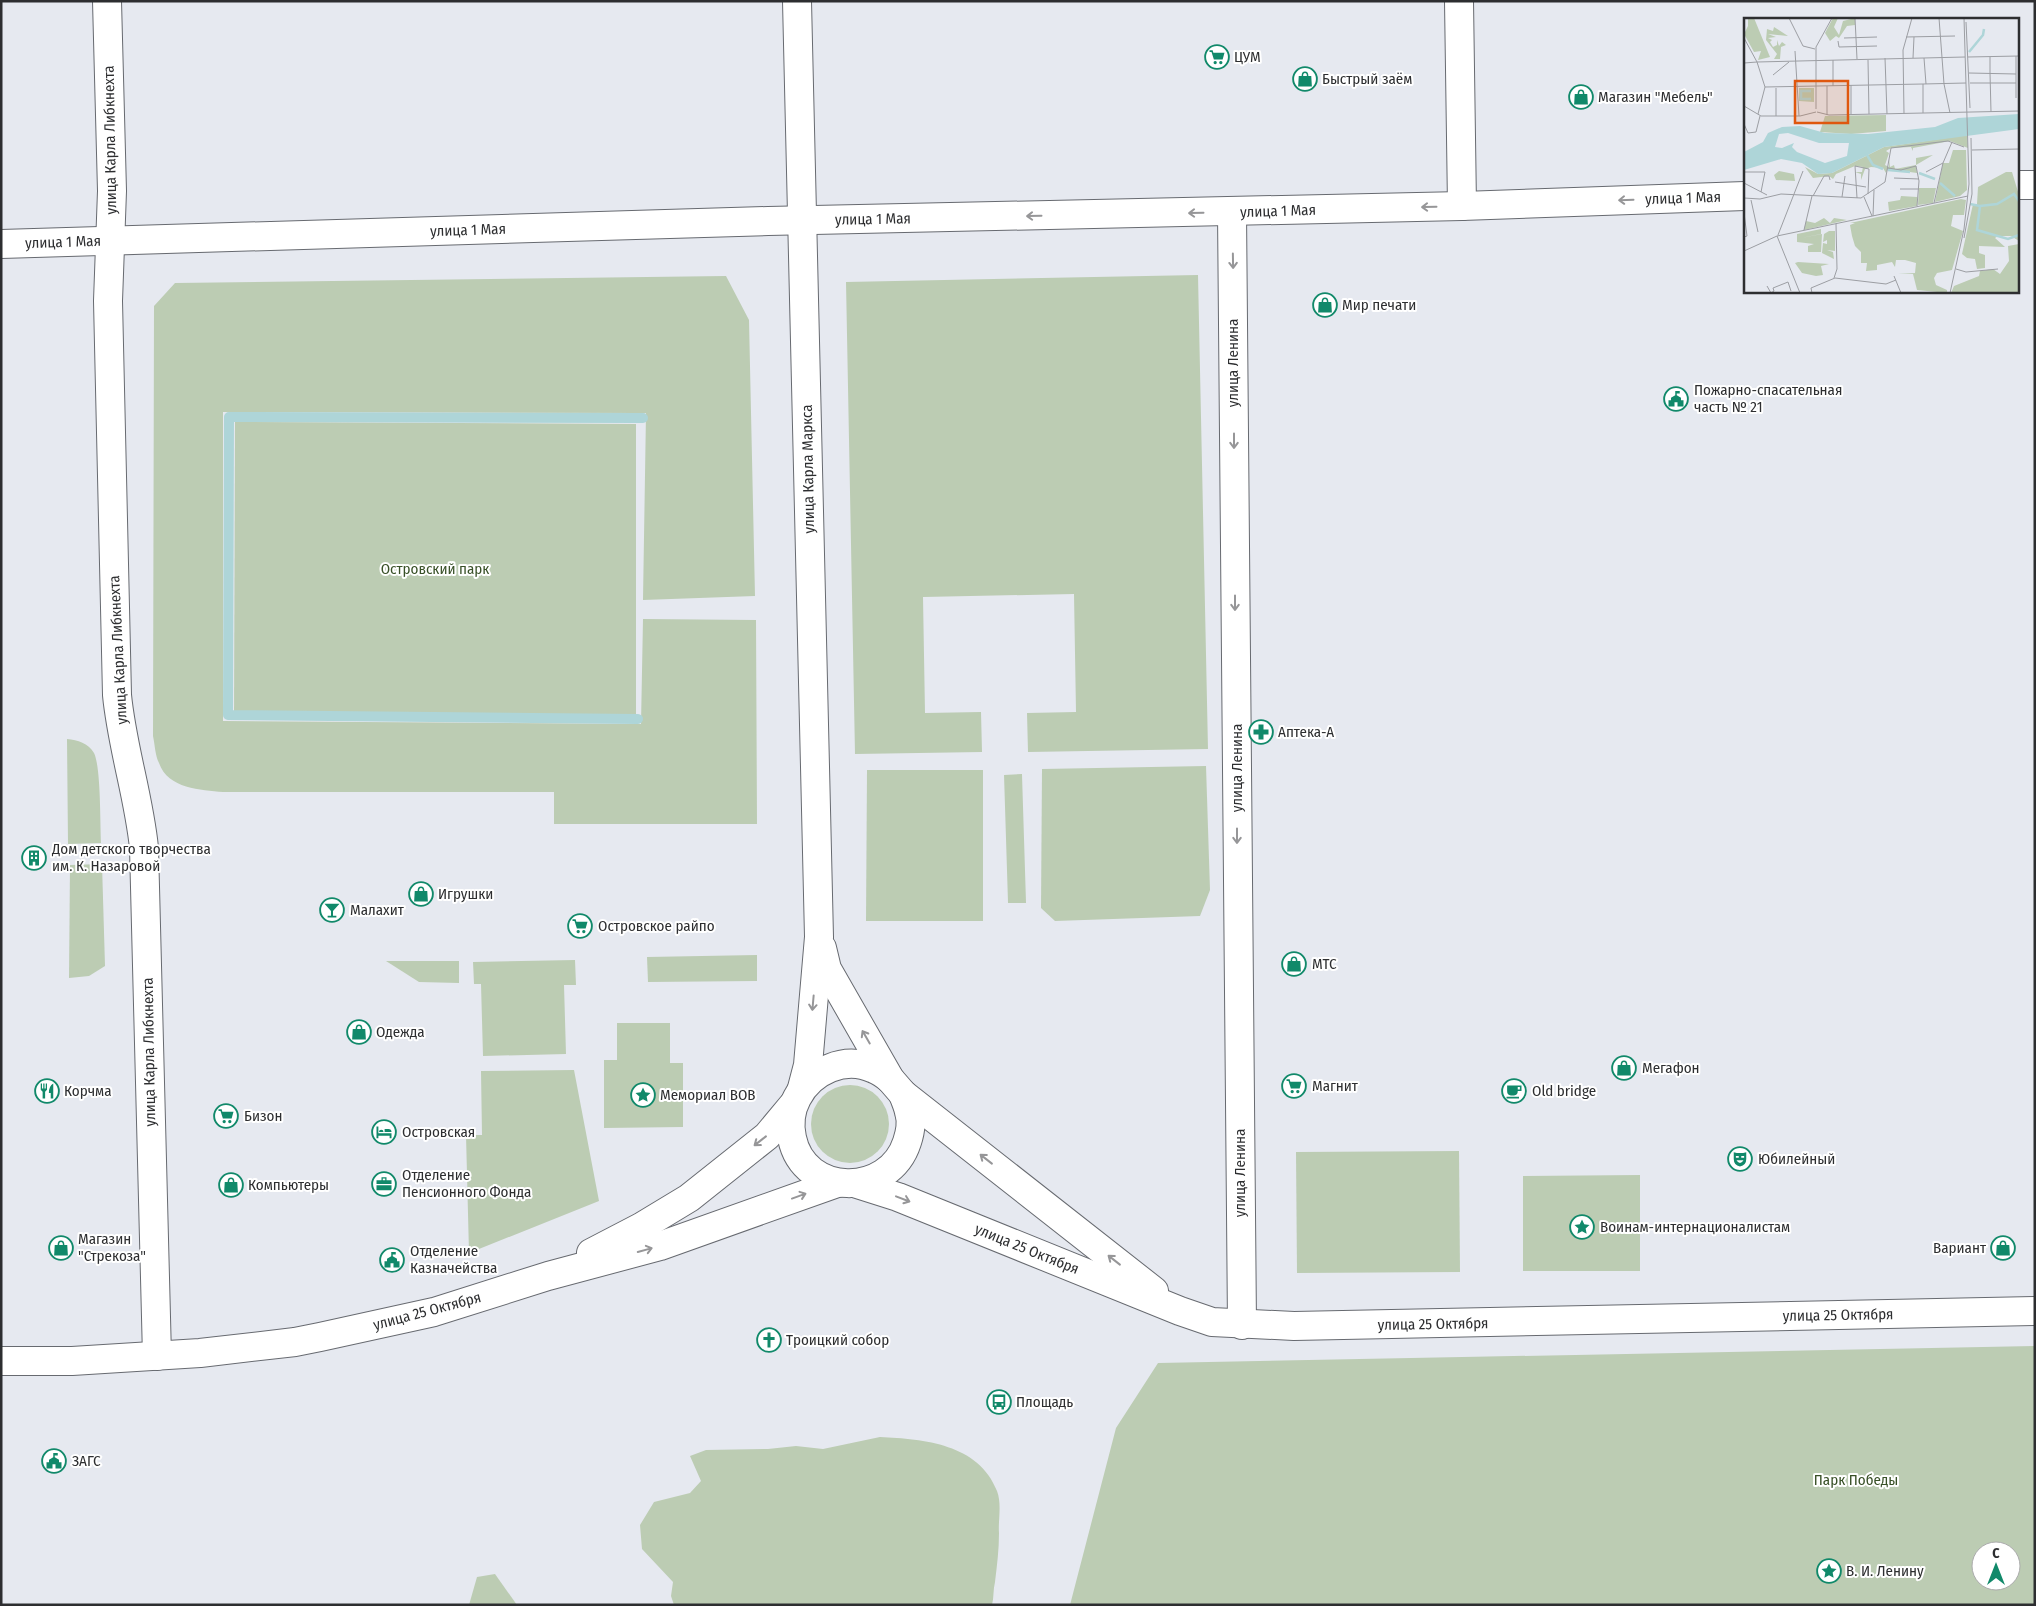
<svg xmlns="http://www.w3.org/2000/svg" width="2036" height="1606" font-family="'Fira Sans Condensed',sans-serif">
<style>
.green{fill:#bcccb3;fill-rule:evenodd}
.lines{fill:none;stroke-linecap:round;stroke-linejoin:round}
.stream{stroke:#aed5d8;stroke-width:10}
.minor-casing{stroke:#676a70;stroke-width:30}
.major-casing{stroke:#676a70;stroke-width:30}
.minor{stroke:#fff;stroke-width:28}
.major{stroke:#fff;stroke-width:28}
.oneway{stroke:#969698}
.labels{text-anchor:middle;stroke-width:4;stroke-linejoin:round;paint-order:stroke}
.poi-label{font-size:15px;fill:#2d2e30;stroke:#fff;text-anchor:start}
.street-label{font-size:15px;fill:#2d2e30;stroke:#fff}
.park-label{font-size:15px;fill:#385027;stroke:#fff}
.inset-river{fill:none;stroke:#aed5d8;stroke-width:2.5}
.inset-road{fill:none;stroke:#9c9ea3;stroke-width:1}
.view{fill:#df570e;fill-opacity:0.15;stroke:#df570e;stroke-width:2.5}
.inset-edge{fill:none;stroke:#2d2e30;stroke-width:2.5}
</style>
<rect width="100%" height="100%" fill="#e6e9f0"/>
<g class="green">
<path d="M 1198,275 L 1208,749 L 1028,752 L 1027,713 L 1076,712 L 1074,594 L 923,597 L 925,713 L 981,712 L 982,752 L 855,754 L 846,282 Z"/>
<path d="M 726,276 L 749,320 L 755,596 L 643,600 L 646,413 L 223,412 L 223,721 L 641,724 L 643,619 L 756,620 L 757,824 L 554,824 L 554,792 L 223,792 C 201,790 168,789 159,763 C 155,755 155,745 153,736 L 154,306 L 175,283 Z"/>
<path d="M 235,422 L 636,424 L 636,715 L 234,715 Z"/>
<path d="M 67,739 C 78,740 88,743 94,753 C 101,767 100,824 101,843 L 68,844 Z"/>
<path d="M 1206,766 L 1210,890 L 1200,916 L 1055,921 L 1041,908 L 1042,769 Z"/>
<path d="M 867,770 L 983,770 L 983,921 L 866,921 Z"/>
<path d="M 1022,774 L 1026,903 L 1008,903 L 1004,775 Z"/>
<path d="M 102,864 L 105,966 L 89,976 L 69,978 L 70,865 Z"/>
<path d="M 757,955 L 757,981 L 648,982 L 647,957 Z"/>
<path d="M 575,960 L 576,985 L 564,985 L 566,1054 L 483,1056 L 481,984 L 474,984 L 473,962 Z"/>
<path d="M 386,961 L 459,961 L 459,983 L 419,982 Z"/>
<path d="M 617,1023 L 670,1023 L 670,1063 L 683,1063 L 683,1127 L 604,1128 L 604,1060 L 617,1060 Z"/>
<path d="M 574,1070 L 599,1201 L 469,1253 L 466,1135 L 482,1135 L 481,1071 Z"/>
<circle cx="850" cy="1124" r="39"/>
<path d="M 1459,1151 L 1460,1272 L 1297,1273 L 1296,1152 Z"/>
<path d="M 1640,1175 L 1640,1271 L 1523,1271 L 1523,1176 Z"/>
<path d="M 2035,1346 L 2035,1605 L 1070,1605 L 1116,1428 L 1158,1363 ZM 1981,1551 L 2011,1551 L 2011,1581 L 1981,1581 Z"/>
<path d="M 880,1437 C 924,1439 979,1444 997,1491 C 1002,1504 998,1520 999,1533 C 999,1550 997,1565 995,1582 C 993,1590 994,1597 992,1605 L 674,1605 L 671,1596 L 673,1582 L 642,1549 L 640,1525 L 654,1502 L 690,1493 L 701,1481 L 690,1456 L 706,1450 L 768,1449 L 796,1446 L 823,1449 Z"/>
<path d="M 495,1574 L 517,1605 L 469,1605 L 477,1577 Z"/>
</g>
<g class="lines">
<path class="stream" d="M 638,719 L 228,715 L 229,417 L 643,418"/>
<g class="minor-casing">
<g id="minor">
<path d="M 107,1 L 112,191 L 108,301 L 117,695 C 122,747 139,797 144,848 L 157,1356"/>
<path d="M 1459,1 L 1462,206"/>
<path d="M 2017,185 L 2035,185"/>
<path d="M 1232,212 L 1242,1325"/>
<path d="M 1,244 L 768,221 L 1462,206 L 1745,196"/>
<path d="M 591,1253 L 641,1227 L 689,1198 L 767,1136 L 792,1106"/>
<path d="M 1,1361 L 72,1361 L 200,1353 L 295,1342 L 320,1337 L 434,1312 L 548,1276 L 660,1246 L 837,1183"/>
</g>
</g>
<g class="major-casing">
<g id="major">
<path d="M 797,1 L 819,937 L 808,1065 L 802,1088"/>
<path d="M 822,948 L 827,969 L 890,1079 L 903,1094 L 1154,1291"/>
<path d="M 890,1079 C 885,1075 880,1071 874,1069 C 845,1055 811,1071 797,1098 C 790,1111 789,1124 792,1138 C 804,1197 889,1198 907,1142 C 910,1133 912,1121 909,1112 C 908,1106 905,1100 903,1094"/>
<path d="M 857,1184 L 898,1197 L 1180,1311 L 1212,1322 L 1294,1326 L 2035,1311"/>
</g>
</g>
<use href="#minor" class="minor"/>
<use href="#major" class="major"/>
</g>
<defs><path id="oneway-shaft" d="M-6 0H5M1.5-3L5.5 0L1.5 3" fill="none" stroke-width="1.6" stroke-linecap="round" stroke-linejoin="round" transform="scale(1.25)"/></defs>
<g class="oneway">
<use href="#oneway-shaft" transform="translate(1626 200) rotate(178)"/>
<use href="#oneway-shaft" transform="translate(1429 207) rotate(179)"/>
<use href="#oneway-shaft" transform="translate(1196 213) rotate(179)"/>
<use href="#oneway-shaft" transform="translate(1034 216) rotate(179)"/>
<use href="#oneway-shaft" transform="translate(1233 261) rotate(89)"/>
<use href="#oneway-shaft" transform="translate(1234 441) rotate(90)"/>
<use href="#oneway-shaft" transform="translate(1235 603) rotate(90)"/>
<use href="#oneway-shaft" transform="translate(1237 836) rotate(90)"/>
<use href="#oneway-shaft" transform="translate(813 1003) rotate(95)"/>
<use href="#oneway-shaft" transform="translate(866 1037) rotate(-120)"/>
<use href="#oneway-shaft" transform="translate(760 1141) rotate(142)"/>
<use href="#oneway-shaft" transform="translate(986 1159) rotate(-142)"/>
<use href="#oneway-shaft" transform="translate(799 1196) rotate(-20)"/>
<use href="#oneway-shaft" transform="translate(903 1199) rotate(21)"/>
<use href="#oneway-shaft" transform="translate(645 1250) rotate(-15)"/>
<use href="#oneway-shaft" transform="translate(1114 1260) rotate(-142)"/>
</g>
<defs>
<g id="supermarket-ring" transform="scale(1.25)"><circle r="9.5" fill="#fff" stroke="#11896a" stroke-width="1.5"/><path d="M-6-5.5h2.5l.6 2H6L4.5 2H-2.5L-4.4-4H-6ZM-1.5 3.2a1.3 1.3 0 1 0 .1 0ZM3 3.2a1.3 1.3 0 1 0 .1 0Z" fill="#11896a"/></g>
<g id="shop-ring" transform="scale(1.25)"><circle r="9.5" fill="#fff" stroke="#11896a" stroke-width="1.5"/><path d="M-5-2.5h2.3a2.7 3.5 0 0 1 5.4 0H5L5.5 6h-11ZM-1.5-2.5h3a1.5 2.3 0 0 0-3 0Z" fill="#11896a"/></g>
<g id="civic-ring" transform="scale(1.25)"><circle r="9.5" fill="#fff" stroke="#11896a" stroke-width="1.5"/><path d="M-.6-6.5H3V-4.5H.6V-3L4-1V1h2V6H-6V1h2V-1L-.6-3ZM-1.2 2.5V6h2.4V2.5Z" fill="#11896a"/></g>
<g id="pharmacy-ring" transform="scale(1.25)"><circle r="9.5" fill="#fff" stroke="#11896a" stroke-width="1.5"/><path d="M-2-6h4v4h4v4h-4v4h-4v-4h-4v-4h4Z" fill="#11896a"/></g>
<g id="building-ring" transform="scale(1.25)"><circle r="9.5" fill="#fff" stroke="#11896a" stroke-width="1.5"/><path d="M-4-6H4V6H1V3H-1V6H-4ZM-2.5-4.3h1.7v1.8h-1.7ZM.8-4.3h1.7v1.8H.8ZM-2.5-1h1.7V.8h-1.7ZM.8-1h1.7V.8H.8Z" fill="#11896a"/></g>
<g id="bar-ring" transform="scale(1.25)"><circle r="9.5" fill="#fff" stroke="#11896a" stroke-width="1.5"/><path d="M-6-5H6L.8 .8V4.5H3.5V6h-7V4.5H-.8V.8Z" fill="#11896a"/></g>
<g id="restaurant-ring" transform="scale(1.25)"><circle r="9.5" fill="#fff" stroke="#11896a" stroke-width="1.5"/><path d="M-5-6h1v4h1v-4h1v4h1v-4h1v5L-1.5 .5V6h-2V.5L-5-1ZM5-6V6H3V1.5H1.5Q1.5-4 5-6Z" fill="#11896a"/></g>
<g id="cafe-ring" transform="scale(1.25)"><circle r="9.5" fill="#fff" stroke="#11896a" stroke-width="1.5"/><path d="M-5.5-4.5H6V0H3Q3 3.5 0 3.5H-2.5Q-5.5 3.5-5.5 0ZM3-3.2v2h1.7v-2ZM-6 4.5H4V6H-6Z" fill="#11896a"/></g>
<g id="sight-ring" transform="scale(1.25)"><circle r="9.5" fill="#fff" stroke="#11896a" stroke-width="1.5"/><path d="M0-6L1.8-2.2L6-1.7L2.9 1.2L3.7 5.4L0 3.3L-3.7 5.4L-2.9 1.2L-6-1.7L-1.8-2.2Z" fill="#11896a"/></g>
<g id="hotel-ring" transform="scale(1.25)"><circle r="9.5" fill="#fff" stroke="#11896a" stroke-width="1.5"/><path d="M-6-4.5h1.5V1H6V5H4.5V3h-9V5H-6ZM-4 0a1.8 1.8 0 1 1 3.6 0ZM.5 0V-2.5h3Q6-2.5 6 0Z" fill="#11896a"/></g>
<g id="theatre-ring" transform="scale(1.25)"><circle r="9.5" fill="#fff" stroke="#11896a" stroke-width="1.5"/><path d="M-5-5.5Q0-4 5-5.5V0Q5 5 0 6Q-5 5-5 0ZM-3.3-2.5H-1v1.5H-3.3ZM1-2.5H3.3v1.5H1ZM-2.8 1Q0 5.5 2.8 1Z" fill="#11896a"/></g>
<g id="office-ring" transform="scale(1.25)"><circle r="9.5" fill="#fff" stroke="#11896a" stroke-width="1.5"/><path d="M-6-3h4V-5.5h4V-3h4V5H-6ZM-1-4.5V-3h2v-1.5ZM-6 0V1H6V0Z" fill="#11896a"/></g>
<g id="church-ring" transform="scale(1.25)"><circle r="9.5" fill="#fff" stroke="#11896a" stroke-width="1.5"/><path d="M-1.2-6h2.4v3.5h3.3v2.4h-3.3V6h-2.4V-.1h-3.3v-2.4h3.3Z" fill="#11896a"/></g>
<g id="bus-ring" transform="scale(1.25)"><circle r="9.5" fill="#fff" stroke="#11896a" stroke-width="1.5"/><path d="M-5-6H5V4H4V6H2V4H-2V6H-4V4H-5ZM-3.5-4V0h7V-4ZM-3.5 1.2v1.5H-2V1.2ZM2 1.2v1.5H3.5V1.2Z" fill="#11896a"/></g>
</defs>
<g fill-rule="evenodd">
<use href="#supermarket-ring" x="1217" y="57"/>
<use href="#shop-ring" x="1305" y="79"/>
<use href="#shop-ring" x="1581" y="97"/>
<use href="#shop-ring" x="1325" y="305"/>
<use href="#civic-ring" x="1676" y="399"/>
<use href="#pharmacy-ring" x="1261" y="732"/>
<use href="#building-ring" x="34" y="858"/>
<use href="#shop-ring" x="421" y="894"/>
<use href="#bar-ring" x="332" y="910"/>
<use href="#supermarket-ring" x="580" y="926"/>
<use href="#shop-ring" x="1294" y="964"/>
<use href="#shop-ring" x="359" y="1032"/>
<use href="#shop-ring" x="1624" y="1068"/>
<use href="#supermarket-ring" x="1294" y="1086"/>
<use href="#restaurant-ring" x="47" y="1091"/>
<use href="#cafe-ring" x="1514" y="1091"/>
<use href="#sight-ring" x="643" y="1095"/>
<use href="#supermarket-ring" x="226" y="1116"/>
<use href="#hotel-ring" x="384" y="1132"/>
<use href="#theatre-ring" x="1740" y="1159"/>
<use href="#office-ring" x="384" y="1184"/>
<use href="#shop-ring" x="231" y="1185"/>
<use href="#sight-ring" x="1582" y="1227"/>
<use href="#shop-ring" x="61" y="1248"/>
<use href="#shop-ring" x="2003" y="1248"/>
<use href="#civic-ring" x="392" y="1260"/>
<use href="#church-ring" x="769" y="1340"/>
<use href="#bus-ring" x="999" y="1402"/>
<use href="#civic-ring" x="54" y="1461"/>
<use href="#sight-ring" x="1829" y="1571"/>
</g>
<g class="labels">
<g class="poi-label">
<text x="1234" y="62">ЦУМ</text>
<text x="1322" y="84">Быстрый заём</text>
<text x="1598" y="102">Магазин "Мебель"</text>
<text x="1342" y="310">Мир печати</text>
<text x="1694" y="395">Пожарно-спасательная<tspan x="1694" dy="17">часть № 21</tspan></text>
<text x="1278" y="737">Аптека-А</text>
<text x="52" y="854">Дом детского творчества<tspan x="52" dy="17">им. К. Назаровой</tspan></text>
<text x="438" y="899">Игрушки</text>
<text x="350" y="915">Малахит</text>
<text x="598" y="931">Островское райпо</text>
<text x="1312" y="969">МТС</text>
<text x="376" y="1037">Одежда</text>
<text x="1642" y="1073">Мегафон</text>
<text x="1312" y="1091">Магнит</text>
<text x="64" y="1096">Корчма</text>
<text x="1532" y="1096">Old bridge</text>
<text x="660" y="1100">Мемориал ВОВ</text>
<text x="244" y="1121">Бизон</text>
<text x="402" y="1137">Островская</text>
<text x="1758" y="1164">Юбилейный</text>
<text x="402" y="1180">Отделение<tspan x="402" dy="17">Пенсионного Фонда</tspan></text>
<text x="248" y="1190">Компьютеры</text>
<text x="1600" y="1232">Воинам-интернационалистам</text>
<text x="78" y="1244">Магазин<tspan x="78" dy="17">"Стрекоза"</tspan></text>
<text x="1986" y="1253" text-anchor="end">Вариант</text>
<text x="410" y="1256">Отделение<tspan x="410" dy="17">Казначейства</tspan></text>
<text x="786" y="1345">Троицкий собор</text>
<text x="1016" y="1407">Площадь</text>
<text x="72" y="1466">ЗАГС</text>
<text x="1846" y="1576">В. И. Ленину</text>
</g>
<g class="street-label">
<text transform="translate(110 140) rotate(-91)" y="5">улица Карла Либкнехта</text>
<text transform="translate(1683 198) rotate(-2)" y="5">улица 1 Мая</text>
<text transform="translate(1278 211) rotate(-2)" y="5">улица 1 Мая</text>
<text transform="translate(873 219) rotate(-1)" y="5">улица 1 Мая</text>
<text transform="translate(468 230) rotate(-2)" y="5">улица 1 Мая</text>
<text transform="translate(63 242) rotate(-2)" y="5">улица 1 Мая</text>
<text transform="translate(1233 363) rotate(-90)" y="5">улица Ленина</text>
<text transform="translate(808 469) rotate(-91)" y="5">улица Карла Маркса</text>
<text transform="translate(118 650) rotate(-93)" y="5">улица Карла Либкнехта</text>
<text transform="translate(1237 768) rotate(-90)" y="5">улица Ленина</text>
<text transform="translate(149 1052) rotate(-91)" y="5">улица Карла Либкнехта</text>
<text transform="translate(1240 1173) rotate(-90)" y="5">улица Ленина</text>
<text transform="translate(1027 1249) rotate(22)" y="5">улица 25 Октября</text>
<text transform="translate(427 1311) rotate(-15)" y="5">улица 25 Октября</text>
<text transform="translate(1838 1315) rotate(-1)" y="5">улица 25 Октября</text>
<text transform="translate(1433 1324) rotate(-1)" y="5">улица 25 Октября</text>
</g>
<g class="park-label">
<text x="435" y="574">Островский парк</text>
<text x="1856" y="1485">Парк Победы</text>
</g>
</g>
<g transform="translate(1744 18)">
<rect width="275" height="275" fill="#e6e9f0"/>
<path d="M 0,0 L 10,0 L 26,39 L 14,42 L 17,33 L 10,34 L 0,16 L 4,8 L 4,1 ZM 89,0 L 94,0 L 90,9 L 95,17 L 99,3 L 111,0 L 111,7 L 103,8 L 95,20 L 92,18 L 86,23 L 81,15 ZM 30,9 L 44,18 L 24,16 L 32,19 L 24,20 L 28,22 L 26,24 L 29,29 L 33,27 L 33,22 L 35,28 L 38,24 L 42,27 L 37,29 L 36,41 L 30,41 L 33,36 L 22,22 L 23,11 L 29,13 ZM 70,70 L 70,84 L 55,83 L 55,70 ZM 142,97 L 142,113 L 107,116 L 76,114 L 81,98 ZM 223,117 L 224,130 L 206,123 L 169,130 L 169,133 L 167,129 L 147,130 L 142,133 L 145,135 L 141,147 L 145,149 L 146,141 L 146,149 L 150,147 L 151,151 L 172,147 L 172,140 L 189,137 L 172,147 L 173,155 L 144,151 L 142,155 L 139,150 L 127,149 L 121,151 L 117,162 L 117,156 L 111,154 L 118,154 L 119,149 L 111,148 L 92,156 L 89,161 L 85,158 L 69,160 L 61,149 L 74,156 L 88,155 L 140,129 ZM 209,132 L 222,132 L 223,172 L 216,178 L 191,184 L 199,145 L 205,145 ZM 35,153 L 50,156 L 51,163 L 32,162 L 30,157 ZM 262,154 L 268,154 L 275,177 L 275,223 L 267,218 L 254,218 L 251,220 L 261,229 L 235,228 L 235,235 L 241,237 L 241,250 L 233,251 L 231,241 L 223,240 L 218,236 L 229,186 L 233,186 L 234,169 ZM 175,170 L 192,170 L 189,185 L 174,187 ZM 157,178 L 173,179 L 173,188 L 145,193 L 144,184 L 156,182 ZM 217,181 L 222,182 L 220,197 L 209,197 L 207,208 L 219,213 L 208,252 L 193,255 L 190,260 L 192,267 L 203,272 L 203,275 L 173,272 L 169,256 L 154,256 L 171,255 L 172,245 L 161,242 L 152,242 L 151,249 L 148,244 L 133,247 L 133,252 L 122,253 L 123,245 L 117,245 L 117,234 L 111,228 L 108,218 L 106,207 L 111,205 L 106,205 ZM 80,200 L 86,205 L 90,200 L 103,202 L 60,212 L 62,203 L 71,205 ZM 77,211 L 77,216 L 57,220 L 78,216 L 77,234 L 64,234 L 64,228 L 70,226 L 53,224 L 53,216 ZM 85,213 L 91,213 L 91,233 L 83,232 L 89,234 L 90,241 L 78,235 L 79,225 L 83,226 L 83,222 L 79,224 L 80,216 ZM 275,226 L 275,275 L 207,275 L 210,268 L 235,258 L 236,253 L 249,251 L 256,256 L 265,243 L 264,228 ZM 51,245 L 54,244 L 85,246 L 77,248 L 79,257 L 72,258 L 58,255 Z" fill="#bcccb3"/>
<path d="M 275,96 L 275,111 L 140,129 L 88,155 L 74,156 L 58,145 L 37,141 L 0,152 L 0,134 L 19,124 L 24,115 L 38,109 L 56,108 L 81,115 L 124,116 L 191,109 L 214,100 ZM 44,115 L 75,125 L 105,125 L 103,138 L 81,145 L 53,134 L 48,129 L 50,125 L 38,130 L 31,129 L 35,116 Z" fill="#aed5d8" fill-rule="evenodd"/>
<path class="inset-river" d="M 225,34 L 239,17 L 240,11M 67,81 L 57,81 L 57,73 L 67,73M 123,137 L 129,147 L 139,151M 144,152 L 166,154M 175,155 L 191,161M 196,165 L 211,178M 226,186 L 236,188 L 233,212 L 264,221 L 275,217M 236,188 L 253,186 L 270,176 L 275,183"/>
<path class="inset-road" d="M 45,0 L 59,28 L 71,31M 111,0 L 113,41M 195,0 L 200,66M 222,4 L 226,90M 162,19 L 211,18M 0,20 L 13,44 L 221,39M 100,20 L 133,19M 94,23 L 95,29 L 133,28M 51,33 L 55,98M 272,38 L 272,80M 224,39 L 275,38M 141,40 L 143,96M 169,40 L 170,19M 180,40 L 182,66M 89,42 L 89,68M 124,42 L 125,96M 0,45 L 13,44 L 21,69M 225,55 L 272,56M 246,55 L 247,94M 246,55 L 246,39M 29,57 L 45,44M 226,65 L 272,65M 200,66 L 206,95M 107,67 L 107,96M 83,68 L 83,97M 21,69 L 179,66M 0,88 L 17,98 L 56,98 L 72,94M 72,91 L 72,29 L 88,0M 73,94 L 85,97 L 275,93M 179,95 L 179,66 L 222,65M 14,96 L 21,69M 160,96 L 159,32 L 168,0M 32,98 L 32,70M 0,106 L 4,115 L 12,114 L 16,98M 228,132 L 275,131M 144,150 L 157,152 L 172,148 L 175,163 L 173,188M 0,154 L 21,154 L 17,174M 182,154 L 199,145M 150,160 L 175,161M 91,164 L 122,169M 0,165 L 23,177M 156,171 L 175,171M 69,178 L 80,158 L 85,158 L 86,162M 98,179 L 101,158M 120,179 L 128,198M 0,180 L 16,181 L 37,176 L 117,180 L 141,164 L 147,130 L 204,123 L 220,129M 113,180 L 111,148 L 125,151 L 124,176M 7,182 L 14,214M 190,185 L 199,145 L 208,124M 0,195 L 3,218 L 0,219M 129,198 L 130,172M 60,212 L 68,178M 34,217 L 59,153M 33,218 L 56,275M 220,220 L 228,176 L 227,120M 0,233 L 33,218 L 224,178M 212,251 L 222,254 L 254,251M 150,258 L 157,275M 90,260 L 93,251 L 92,206M 23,268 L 27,275 L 30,273 L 29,270 L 44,264 L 47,273M 68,275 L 67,270 L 91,260 L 142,266 L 152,262M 107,275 L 125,275M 206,275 L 220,211 L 225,166 L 220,0"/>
<path class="view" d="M 51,63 L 104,63 L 104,105 L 51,105 Z"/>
<rect width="275" height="275" class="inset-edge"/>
</g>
<rect width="2036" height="1606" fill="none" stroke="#2d2e30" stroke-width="5"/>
<g transform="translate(1996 1566)"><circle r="24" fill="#ffffff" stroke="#ababac"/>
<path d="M0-4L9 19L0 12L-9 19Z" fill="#11896a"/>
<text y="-8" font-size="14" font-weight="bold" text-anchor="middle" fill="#2d2e30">С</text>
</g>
</svg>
